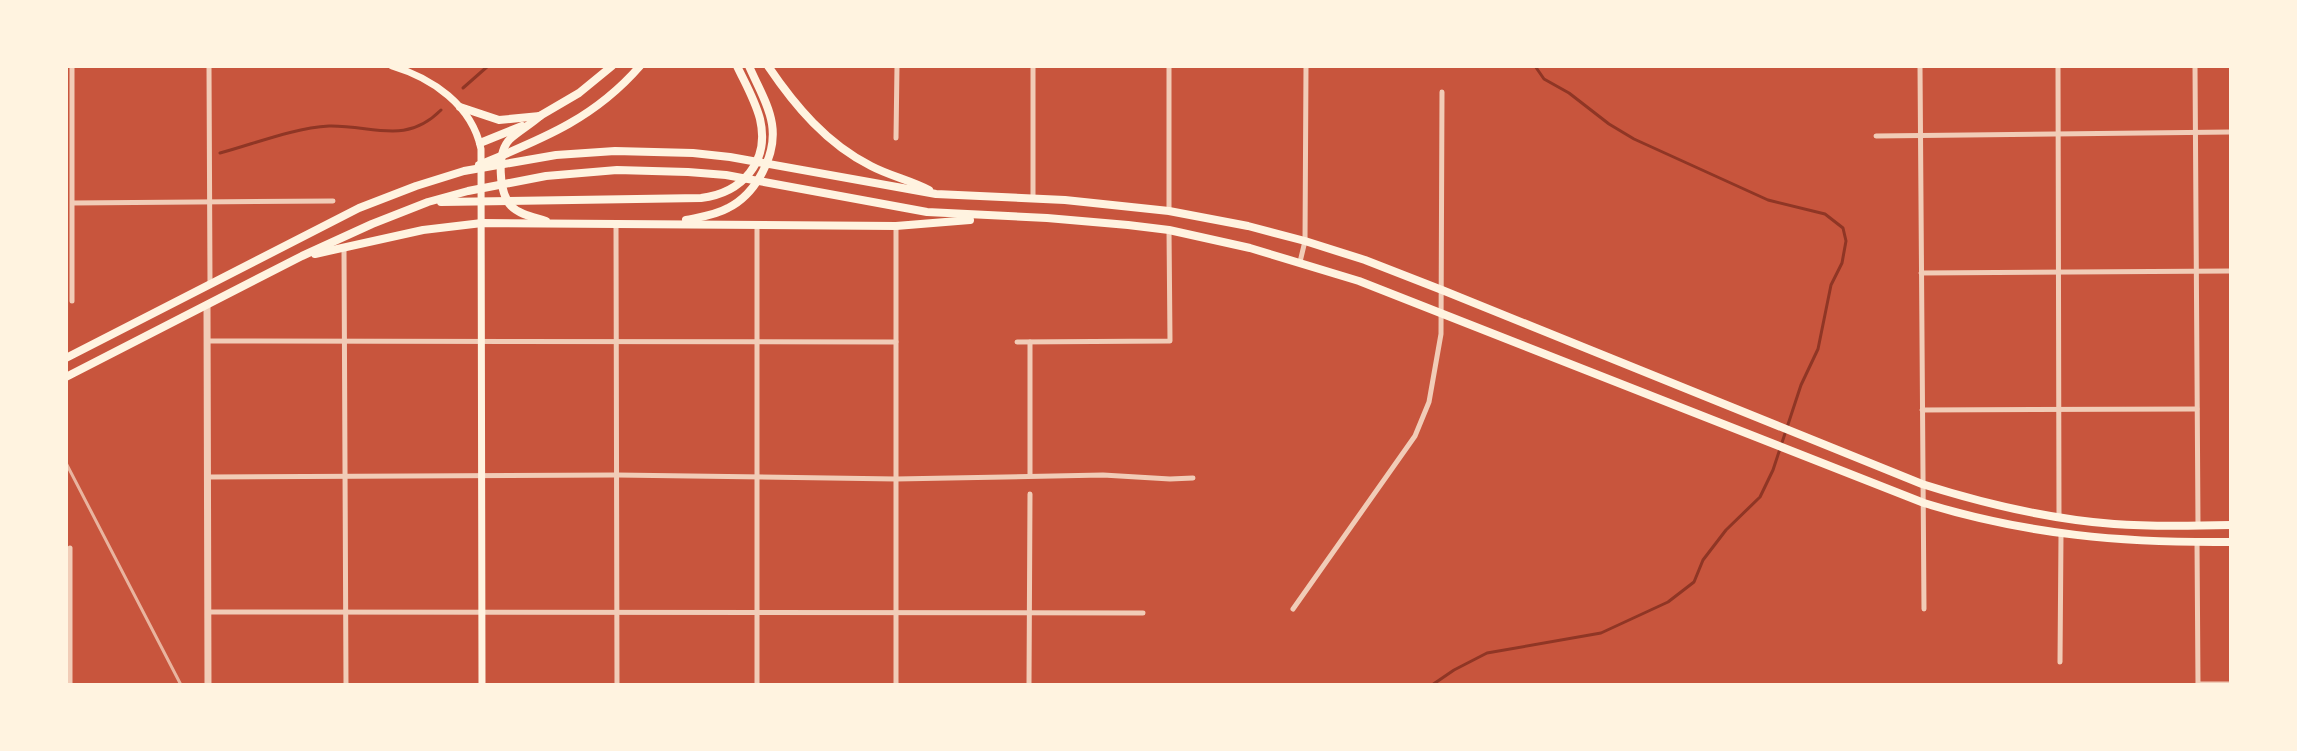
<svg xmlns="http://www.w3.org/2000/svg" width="2297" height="751" font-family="Montserrat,sans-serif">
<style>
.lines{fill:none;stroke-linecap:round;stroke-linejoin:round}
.stream{stroke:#8f3625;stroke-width:3}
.minor{stroke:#f1ccb7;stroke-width:5}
.tertiary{stroke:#f1ccb7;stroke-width:7}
.secondary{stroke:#fff3e0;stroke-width:7}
.primary{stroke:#fff3e0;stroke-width:8}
.rail{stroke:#e9b49f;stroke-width:3}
</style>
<rect width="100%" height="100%" fill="#c8553d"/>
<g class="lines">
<g class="stream">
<path d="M 463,88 L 488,66"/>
<path d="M 220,153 C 254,144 293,128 329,126 C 373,125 405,146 441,110"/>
<path d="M 1432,685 L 1454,670 L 1487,653 L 1601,633 L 1668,602 L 1694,582 L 1703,560 L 1726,530 L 1760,497 L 1773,470 L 1801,385 L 1818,349 L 1831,285 L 1842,263 L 1846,241 L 1843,228 L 1825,214 L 1768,200 L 1634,139 L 1609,124 L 1569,93 L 1544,79 L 1535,66"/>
</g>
<g class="minor">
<path d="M 72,66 L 72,301"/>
<path d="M 209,66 L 210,284"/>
<path d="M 1920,66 L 1924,609"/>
<path d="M 2058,66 L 2059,516"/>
<path d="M 2195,66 L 2198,526"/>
<path d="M 1876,136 L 2231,132"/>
<path d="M 896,138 L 897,66"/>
<path d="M 1033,199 L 1033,66"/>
<path d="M 73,203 L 333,201"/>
<path d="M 1169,211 L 1169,66"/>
<path d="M 616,223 L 617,685"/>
<path d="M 344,249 L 346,685"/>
<path d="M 1300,262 L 1305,241 L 1306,66"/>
<path d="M 1921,273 L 2231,271"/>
<path d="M 208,341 L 896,342"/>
<path d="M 1017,342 L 1170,341 L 1169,230"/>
<path d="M 1922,410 L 2197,409"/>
<path d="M 1030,475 L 1030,342"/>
<path d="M 208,477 L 617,475 L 896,479 L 1103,475 L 1170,479 L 1193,478"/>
<path d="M 2197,542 L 2198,685"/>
<path d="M 70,548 L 70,685"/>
<path d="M 1293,609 L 1415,436 L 1429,402 L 1441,334 L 1442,92"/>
<path d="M 208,612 L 1143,613"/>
<path d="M 2060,662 L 2061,535"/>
<path d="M 2198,684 L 2231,684"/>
<path d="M 757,685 L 757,224"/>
<path d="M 896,685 L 896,226"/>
<path d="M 1029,685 L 1030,494"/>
</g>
<path class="tertiary" d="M 207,305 L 208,685"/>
<path class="secondary" d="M 392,66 C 432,78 472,105 481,149 L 482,685"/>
<g class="primary">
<path d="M 768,66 C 795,106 827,144 871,166 C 890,176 910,180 929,190"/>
<path d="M 460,107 L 499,120 L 540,116"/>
<path d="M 540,116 C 531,124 519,131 510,139 C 496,153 499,192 511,206 C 520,215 534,217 546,221"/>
<path d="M 538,117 L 579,93 L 612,66"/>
<path d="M 480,143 L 522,126"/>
<path d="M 479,165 C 542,139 594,119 640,66"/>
<path d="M 441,202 L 701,198 C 742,193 770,162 760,119 C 755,100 745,83 737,66"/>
<path d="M 686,220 C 700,217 716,215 728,208 C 756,194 777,155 772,124 C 769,104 757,85 749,66"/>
<path d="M 315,254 L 423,230 L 482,223 L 896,226 L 970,220"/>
<path d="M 66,358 L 359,208 L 416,186 L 464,171 L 556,155 L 615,151 L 693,153 L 730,157 L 936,194 L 1065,200 L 1169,211 L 1248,226 L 1305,241 L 1365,260 L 1442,290 L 1922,484 C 1985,504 2049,519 2114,524 C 2153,527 2192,526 2231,525"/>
<path d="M 66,377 L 302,256 L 372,224 L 428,202 L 468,191 L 546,176 L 617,170 L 688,172 L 726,175 L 927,212 L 1047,218 L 1128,225 L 1169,230 L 1250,248 L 1359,281 L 1924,503 C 2028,535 2123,543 2231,542"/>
</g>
<path class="rail" d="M 66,463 L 181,685"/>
</g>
<rect width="2297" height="751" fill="none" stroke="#fff3e0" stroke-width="136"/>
</svg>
